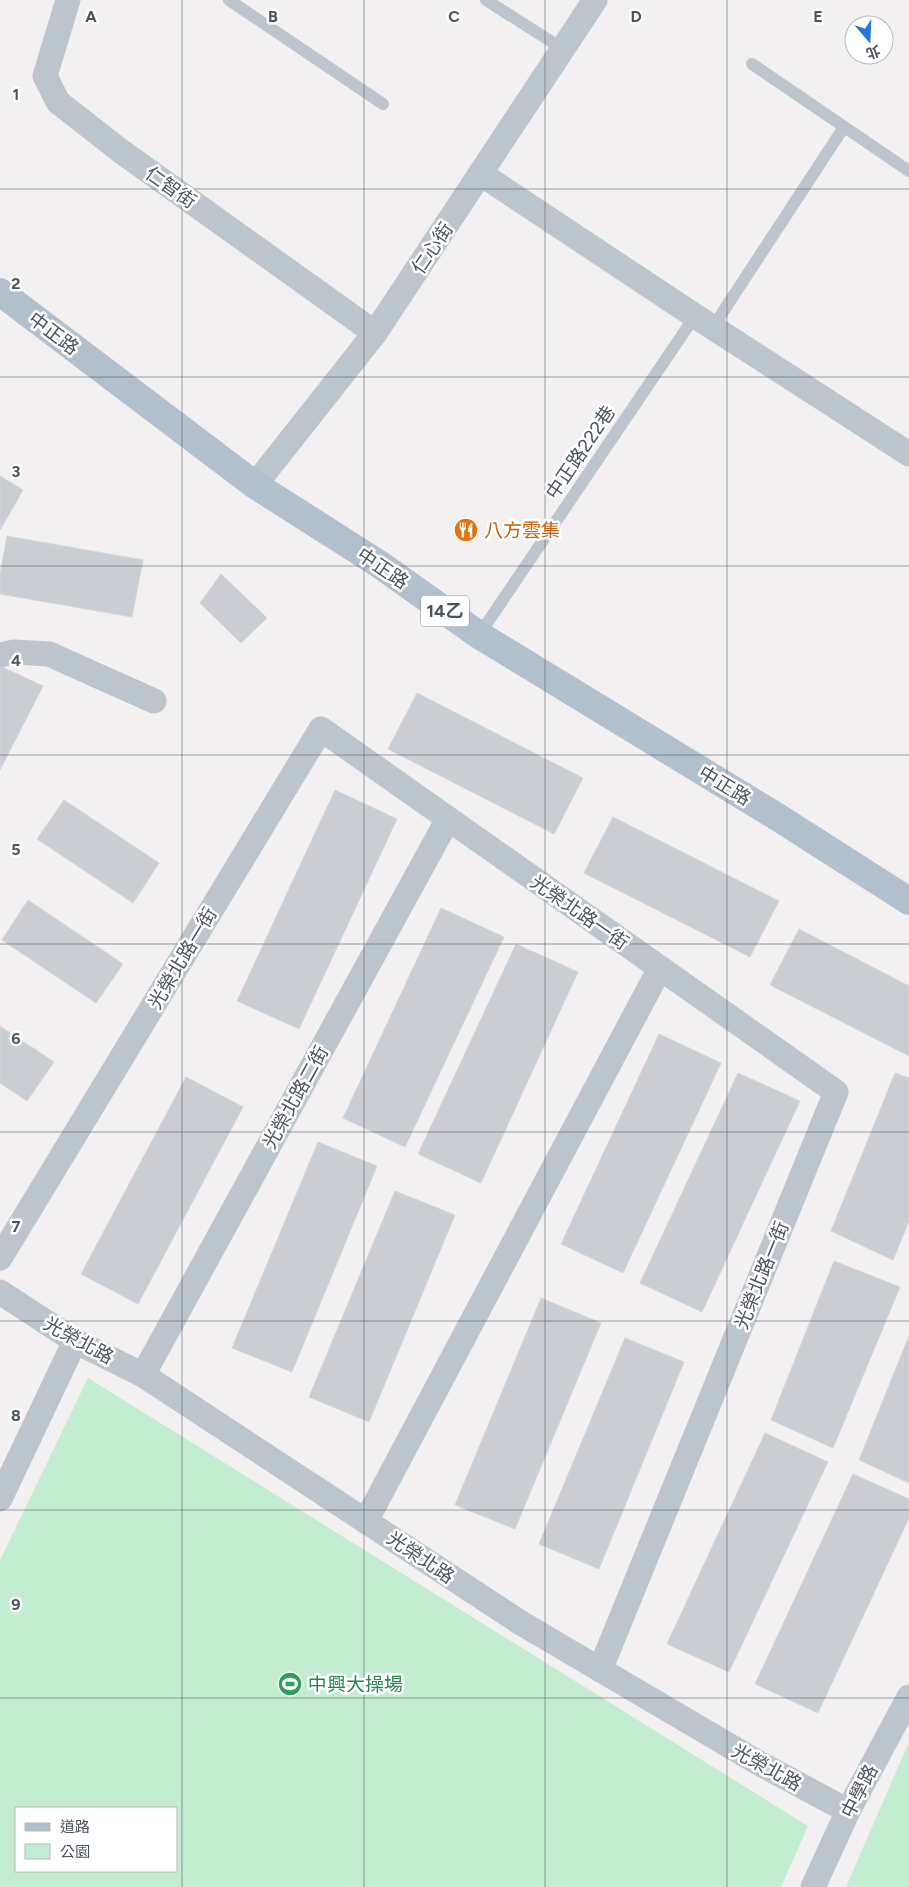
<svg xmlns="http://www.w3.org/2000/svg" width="909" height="1887" font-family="Figtree,'Noto Sans TC',sans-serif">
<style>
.green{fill:#c2edd1;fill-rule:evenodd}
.building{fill:#cacdd2;stroke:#d4d6db}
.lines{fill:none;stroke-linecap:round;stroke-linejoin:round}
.lane{stroke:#bdc5cc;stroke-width:12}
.street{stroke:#bdc5cc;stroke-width:25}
.primary{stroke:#b2c0cd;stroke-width:28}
.grid{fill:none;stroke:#49545c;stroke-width:1;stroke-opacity:0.55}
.labels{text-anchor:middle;stroke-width:5;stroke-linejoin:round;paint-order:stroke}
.shield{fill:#fff;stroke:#80878d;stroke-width:1}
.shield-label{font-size:18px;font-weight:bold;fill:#49545c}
.street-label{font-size:19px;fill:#49545c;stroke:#fff}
.food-label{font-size:19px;fill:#c56008;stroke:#fff;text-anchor:start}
.leisure-label{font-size:19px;fill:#27864d;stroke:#fff;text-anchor:start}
.grid-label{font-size:16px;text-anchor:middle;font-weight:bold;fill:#49545c;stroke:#fff;stroke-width:5;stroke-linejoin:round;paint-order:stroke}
</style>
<rect width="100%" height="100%" fill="#f2f0f0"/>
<g class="green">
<path d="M 88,1378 L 808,1826 L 781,1887 L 0,1887 L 0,1560 ZM 16,1808 L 176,1808 L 176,1871 L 16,1871 Z"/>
<path d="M 909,1742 L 909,1887 L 846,1887 Z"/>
</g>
<g class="building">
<path d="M 0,476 L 23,490 L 0,530 Z"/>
<path d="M 7,536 L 143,560 L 132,617 L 0,594 L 0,574 Z"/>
<path d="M 221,574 L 267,618 L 241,643 L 200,603 Z"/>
<path d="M 0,666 L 43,686 L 0,770 Z"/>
<path d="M 417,693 L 583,778 L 554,834 L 388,749 Z"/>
<path d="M 335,790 L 397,819 L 299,1029 L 237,1001 Z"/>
<path d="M 64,800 L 159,863 L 133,903 L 37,839 Z"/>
<path d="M 613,817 L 779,901 L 750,957 L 584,873 Z"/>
<path d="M 28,900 L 123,964 L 96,1003 L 2,940 Z"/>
<path d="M 441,908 L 504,937 L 405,1147 L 343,1118 Z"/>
<path d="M 799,929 L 909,986 L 909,1056 L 770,985 Z"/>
<path d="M 516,944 L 578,972 L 481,1183 L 418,1154 Z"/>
<path d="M 0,1026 L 54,1062 L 27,1101 L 0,1083 Z"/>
<path d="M 659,1034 L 721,1063 L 623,1273 L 561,1244 Z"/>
<path d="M 738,1073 L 800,1101 L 702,1312 L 640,1283 Z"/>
<path d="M 895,1073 L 909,1078 L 909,1221 L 893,1260 L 831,1231 Z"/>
<path d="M 186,1077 L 243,1107 L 138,1304 L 81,1274 Z"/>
<path d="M 318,1142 L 377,1166 L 292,1372 L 232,1348 Z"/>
<path d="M 395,1191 L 455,1215 L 369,1422 L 309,1397 Z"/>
<path d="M 834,1261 L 900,1287 L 833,1448 L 771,1420 Z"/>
<path d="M 541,1298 L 601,1323 L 515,1529 L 455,1505 Z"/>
<path d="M 909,1336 L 909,1483 L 859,1460 Z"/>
<path d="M 625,1338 L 684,1362 L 599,1569 L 539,1544 Z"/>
<path d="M 765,1433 L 828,1462 L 729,1672 L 667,1644 Z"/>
<path d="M 853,1474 L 909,1499 L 909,1518 L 818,1713 L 755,1684 Z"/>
</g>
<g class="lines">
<g class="lane">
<path d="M 229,0 L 383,104"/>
<path d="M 486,0 L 563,49"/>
<path d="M 752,64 L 909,171"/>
<path d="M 713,327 L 844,127"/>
<path d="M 479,635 L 695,316"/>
</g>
<g class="street">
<path d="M 68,0 L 45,76 L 58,102 L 122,152 L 375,333"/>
<path d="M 481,174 L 695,316 L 909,454"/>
<path d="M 255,485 L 375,333 L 595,0"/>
<path d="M 0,655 L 14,652 L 49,654 L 154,701"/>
<path d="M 0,1258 L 321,729 L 836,1092 L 600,1670"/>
<path d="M 0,1292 L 75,1341 L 143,1375 L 521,1623 L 757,1762 L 848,1811"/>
<path d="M 143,1375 L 448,819"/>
<path d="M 0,1499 L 75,1341"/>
<path d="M 366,1521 L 660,968"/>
<path d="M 813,1887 L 848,1811 L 909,1697"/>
</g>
<path class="primary" d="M 0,292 L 255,485 L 379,564 L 479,635 L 779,818 L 909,901"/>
</g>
<path class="grid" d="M 182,0 L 182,1887M 364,0 L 364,1887M 545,0 L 545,1887M 727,0 L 727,1887M 0,189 L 909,189M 0,377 L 909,377M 0,566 L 909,566M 0,755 L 909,755M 0,944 L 909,944M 0,1132 L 909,1132M 0,1321 L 909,1321M 0,1510 L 909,1510M 0,1698 L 909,1698"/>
<defs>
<g id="restaurant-disc" transform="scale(1.25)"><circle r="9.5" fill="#e8710a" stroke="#fff"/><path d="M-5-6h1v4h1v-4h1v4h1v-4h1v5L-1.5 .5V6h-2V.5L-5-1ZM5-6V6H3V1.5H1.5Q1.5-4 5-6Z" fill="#fff"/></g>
<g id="stadium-disc" transform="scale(1.25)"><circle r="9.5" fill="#2e9e5b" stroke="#fff"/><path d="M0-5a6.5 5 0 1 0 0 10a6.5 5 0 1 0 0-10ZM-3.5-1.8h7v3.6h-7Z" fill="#fff"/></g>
</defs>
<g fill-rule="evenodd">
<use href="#restaurant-disc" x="466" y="530"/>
<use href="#stadium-disc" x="290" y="1684"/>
</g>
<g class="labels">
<rect class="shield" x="421" y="595.5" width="48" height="31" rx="4"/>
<g class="shield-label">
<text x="445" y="617">14乙</text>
</g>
<g class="street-label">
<text transform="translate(171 187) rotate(35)" y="7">仁智街</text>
<text transform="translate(432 248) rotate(-56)" y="7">仁心街</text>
<text transform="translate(54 333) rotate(37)" y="7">中正路</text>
<text transform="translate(580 452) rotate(-56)" y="7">中正路222巷</text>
<text transform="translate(383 568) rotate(34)" y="7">中正路</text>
<text transform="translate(725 785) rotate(31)" y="7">中正路</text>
<text transform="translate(580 912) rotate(35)" y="7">光榮北路一街</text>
<text transform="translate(182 958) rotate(-59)" y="7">光榮北路一街</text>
<text transform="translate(295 1097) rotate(-61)" y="7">光榮北路二街</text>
<text transform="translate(761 1275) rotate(-68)" y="7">光榮北路一街</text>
<text transform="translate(79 1340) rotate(29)" y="7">光榮北路</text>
<text transform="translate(421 1557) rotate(34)" y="7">光榮北路</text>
<text transform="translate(767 1767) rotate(29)" y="7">光榮北路</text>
<text transform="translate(859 1791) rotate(-63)" y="7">中學路</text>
</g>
<g class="food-label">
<text x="484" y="537">八方雲集</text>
</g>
<g class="leisure-label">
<text x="308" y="1691">中興大操場</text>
</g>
</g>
<g class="grid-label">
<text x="91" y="22">A</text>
<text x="273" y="22">B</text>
<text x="454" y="22">C</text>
<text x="636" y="22">D</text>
<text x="818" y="22">E</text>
<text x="16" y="100">1</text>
<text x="16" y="289">2</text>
<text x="16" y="477">3</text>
<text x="16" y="666">4</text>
<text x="16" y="855">5</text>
<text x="16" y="1044">6</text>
<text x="16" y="1232">7</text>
<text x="16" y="1421">8</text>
<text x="16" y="1610">9</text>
</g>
<rect x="15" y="1807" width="162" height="65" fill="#ffffff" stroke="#b6bbbe"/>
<rect x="25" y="1823" width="25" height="8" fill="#b2c0cd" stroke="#b6bbbe"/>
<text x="60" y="1832" font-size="15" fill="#49545c">道路</text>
<rect x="25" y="1844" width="25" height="15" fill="#c2edd1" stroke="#b6bbbe"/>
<text x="60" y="1857" font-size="15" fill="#49545c">公園</text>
<g transform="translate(869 40) rotate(161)"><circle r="24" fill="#ffffff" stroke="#b6bbbe"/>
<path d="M0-4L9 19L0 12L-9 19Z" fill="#2577d8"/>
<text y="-8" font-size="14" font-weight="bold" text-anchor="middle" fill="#49545c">北</text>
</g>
</svg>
